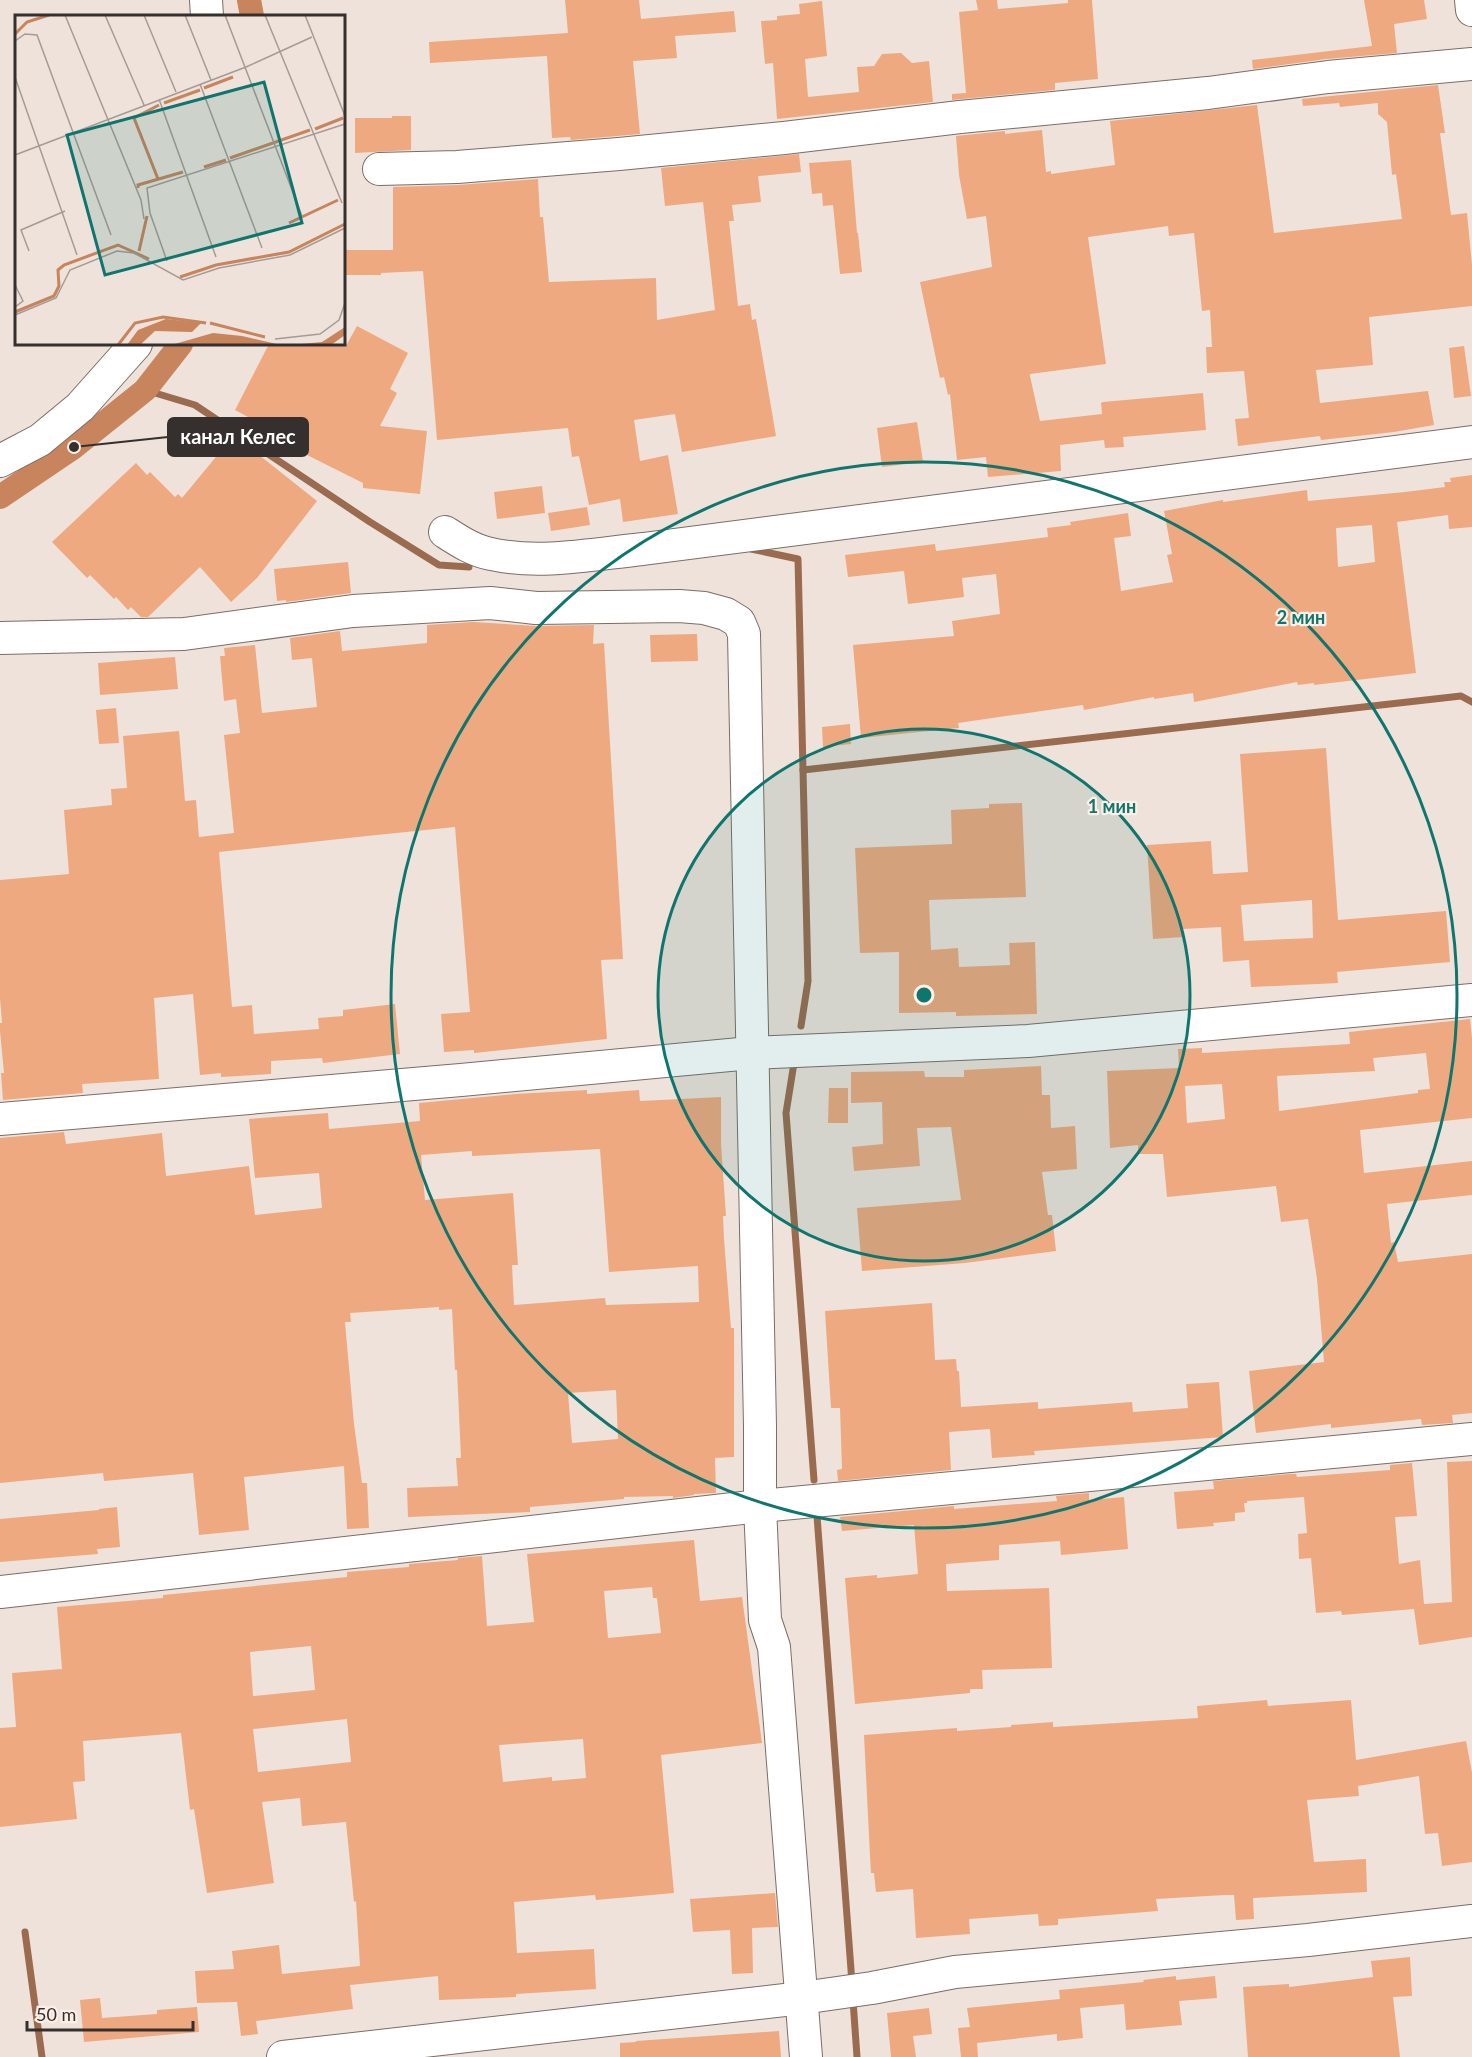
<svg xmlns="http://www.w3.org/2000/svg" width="1472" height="2057" font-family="Lato,sans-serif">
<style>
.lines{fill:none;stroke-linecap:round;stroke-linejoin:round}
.stream{stroke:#9b6b4f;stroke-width:7}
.canal{stroke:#c7845d;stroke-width:24}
.building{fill:#eea980;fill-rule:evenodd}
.minor-casing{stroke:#796e67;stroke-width:34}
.minor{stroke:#fff;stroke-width:32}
.ring{fill:none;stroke:#0f766e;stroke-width:3}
.inset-river{fill:none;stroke:#c7845d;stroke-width:3}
.inset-road{fill:none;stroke:#a59b95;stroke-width:1.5}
.view{fill:#0f766e;fill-opacity:0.15;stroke:#0f766e;stroke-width:3}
.inset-edge{fill:none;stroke:#35302d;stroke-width:3}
.centre{fill:#0f766e;stroke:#fcefe8;stroke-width:3}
.ring-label{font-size:18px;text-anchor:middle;font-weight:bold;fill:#0f766e;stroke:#fcefe8;stroke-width:4.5;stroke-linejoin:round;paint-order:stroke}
.leader{fill:none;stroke:#35302d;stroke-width:2}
.callout-dot{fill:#35302d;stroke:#fcefe8;stroke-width:2}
.callout{fill:#35302d;stroke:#35302d;stroke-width:2}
.callout-label{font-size:20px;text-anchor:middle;font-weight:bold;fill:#fff}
</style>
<rect width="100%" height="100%" fill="#efe2db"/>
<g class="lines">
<g class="stream">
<path d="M 145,390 L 195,405 L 370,522 L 439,565 L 469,567"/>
<path d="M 751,549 L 798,559 L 808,981 L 801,1026"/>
<path d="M 803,770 L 1461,696 L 1472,702"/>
<path d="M 794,1063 L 786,1113 L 814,1480"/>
<path d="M 817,1516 L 852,1983"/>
<path d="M 25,1932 L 42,2057"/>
<path d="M 853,2000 L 857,2057"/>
</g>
<g class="canal">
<path d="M 249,0 L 252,16"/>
<path d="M 0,497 L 74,447 L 145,390 L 181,344"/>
</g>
</g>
<g class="building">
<path d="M 565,0 L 639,0 L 641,19 L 734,11 L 736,32 L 675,36 L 677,58 L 633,61 L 640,134 L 571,140 L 570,137 L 552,138 L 547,56 L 430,63 L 429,42 L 568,33 Z"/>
<path d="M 976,0 L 997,0 L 998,9 L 1068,3 L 1068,0 L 1092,0 L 1098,79 L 1055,83 L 1055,90 L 952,100 L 952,94 L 966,93 L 959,12 L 978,10 Z"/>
<path d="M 1364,0 L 1424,0 L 1427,19 L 1394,24 L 1397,53 L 1326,59 L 1253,69 L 1252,60 L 1372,46 Z"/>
<path d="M 822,1 L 827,56 L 805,59 L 808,97 L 859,92 L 857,67 L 874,66 L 882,54 L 901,53 L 912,63 L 929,61 L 933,102 L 777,119 L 773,63 L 765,64 L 761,21 L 777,20 L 777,16 L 800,14 L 799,4 Z"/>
<path d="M 1438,85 L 1445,133 L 1440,133 L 1451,215 L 1467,213 L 1472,265 L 1472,306 L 1369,317 L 1373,365 L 1316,370 L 1320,403 L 1428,391 L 1434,425 L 1394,432 L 1321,440 L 1320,436 L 1238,446 L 1235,419 L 1249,418 L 1244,371 L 1207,373 L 1206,347 L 1212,347 L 1210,310 L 1202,311 L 1194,233 L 1169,236 L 1168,226 L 1088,237 L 1106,364 L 1030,374 L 1030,376 L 1040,421 L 1102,414 L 1101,403 L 1103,402 L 1203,393 L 1206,430 L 1123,437 L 1124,447 L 1105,448 L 1104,440 L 1060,445 L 1061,471 L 988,477 L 986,457 L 957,460 L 950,394 L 948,395 L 944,377 L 940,378 L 920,282 L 992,267 L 986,216 L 967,219 L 959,175 L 956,136 L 1005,131 L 1005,134 L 1042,130 L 1046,172 L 1051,171 L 1051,174 L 1115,165 L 1110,121 L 1257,105 L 1274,233 L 1402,219 L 1396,174 L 1392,175 L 1387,122 L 1378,114 L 1378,103 L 1340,107 L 1339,103 L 1303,106 L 1302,99 Z"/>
<path d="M 392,116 L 411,116 L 411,150 L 355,153 L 355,118 L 392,118 Z"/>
<path d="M 799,154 L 801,172 L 758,176 L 761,202 L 732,205 L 734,221 L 729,221 L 738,306 L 750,304 L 752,320 L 756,319 L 776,436 L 682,452 L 675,414 L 634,420 L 640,461 L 668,455 L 678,514 L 623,522 L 620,499 L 589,505 L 579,456 L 572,457 L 568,428 L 437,440 L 423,271 L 381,273 L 381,275 L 344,275 L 344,250 L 393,250 L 393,187 L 458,185 L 538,179 L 540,217 L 543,217 L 549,282 L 656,278 L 657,320 L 715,310 L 703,202 L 665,206 L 661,168 Z"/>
<path d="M 851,160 L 857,233 L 858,233 L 862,272 L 840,274 L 833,205 L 823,206 L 822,193 L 812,194 L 809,163 Z"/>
<path d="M 357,326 L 408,353 L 390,389 L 397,393 L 380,426 L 427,431 L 420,494 L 363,488 L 363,483 L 243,423 L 248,417 L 235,410 L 269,344 L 347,344 Z"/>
<path d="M 1464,346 L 1471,396 L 1454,398 L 1449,348 Z"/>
<path d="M 917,422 L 923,462 L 882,467 L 877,428 Z"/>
<path d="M 234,435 L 317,501 L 257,578 L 231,602 L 200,567 L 148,617 L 141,617 L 131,607 L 128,610 L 116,597 L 114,599 L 90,575 L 87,578 L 52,542 L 136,463 L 147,475 L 150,472 L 175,497 L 178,494 L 182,498 Z"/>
<path d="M 1472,475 L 1472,527 L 1449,529 L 1448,515 L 1397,522 L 1416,673 L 1314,685 L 1314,683 L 1298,685 L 1297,682 L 1194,702 L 1193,693 L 1154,699 L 1154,697 L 1084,710 L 1083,705 L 958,723 L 959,728 L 861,738 L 853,645 L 954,636 L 952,621 L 1000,614 L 996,574 L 962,578 L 964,597 L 908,604 L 904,571 L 848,577 L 845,555 L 935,544 L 936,551 L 1048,537 L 1047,528 L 1071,525 L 1070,522 L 1128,513 L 1131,536 L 1114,538 L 1121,591 L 1173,582 L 1167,555 L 1172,554 L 1164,511 L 1223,500 L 1223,502 L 1307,490 L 1308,501 L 1405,492 L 1445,487 L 1444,482 L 1451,482 L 1450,478 ZM 1372,525 L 1375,562 L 1338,567 L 1336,528 Z"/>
<path d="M 542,486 L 545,513 L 497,519 L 494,492 Z"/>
<path d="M 587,507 L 590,525 L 551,531 L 548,513 Z"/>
<path d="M 348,562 L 351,593 L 286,602 L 286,600 L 277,601 L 274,569 Z"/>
<path d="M 473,622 L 536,626 L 594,625 L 593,644 L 604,643 L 623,959 L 601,960 L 607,1039 L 474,1053 L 474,1050 L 444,1052 L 441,1014 L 470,1012 L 455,827 L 367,836 L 219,852 L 232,1007 L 252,1005 L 254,1034 L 319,1029 L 318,1018 L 343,1016 L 343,1010 L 395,1004 L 400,1054 L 323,1063 L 322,1058 L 271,1061 L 271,1074 L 221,1077 L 221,1073 L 200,1075 L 193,994 L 154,998 L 159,1079 L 82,1084 L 83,1093 L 3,1100 L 1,1073 L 4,1073 L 0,1031 L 0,1023 L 2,1023 L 0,998 L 0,880 L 69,874 L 64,810 L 112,805 L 111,789 L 127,788 L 123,736 L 179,731 L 185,801 L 196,800 L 199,837 L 234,833 L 224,735 L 240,733 L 236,699 L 224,701 L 220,656 L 225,656 L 224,648 L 255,645 L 262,713 L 317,707 L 312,658 L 292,660 L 290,638 L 340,631 L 342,651 L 427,643 L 427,625 Z"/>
<path d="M 697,634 L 698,661 L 651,662 L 650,635 Z"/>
<path d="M 175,657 L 178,689 L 100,695 L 98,663 Z"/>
<path d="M 116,708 L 119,743 L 99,744 L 96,710 Z"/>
<path d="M 850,724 L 851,744 L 823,747 L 822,727 Z"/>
<path d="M 1326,748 L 1338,920 L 1446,911 L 1450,962 L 1337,972 L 1338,983 L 1251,987 L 1249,960 L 1223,962 L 1221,927 L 1183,929 L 1183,937 L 1153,939 L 1147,845 L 1211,841 L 1213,874 L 1248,872 L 1240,754 ZM 1312,900 L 1313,938 L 1244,941 L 1241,905 Z"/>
<path d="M 1022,803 L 1026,897 L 929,900 L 931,950 L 958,948 L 959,967 L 1010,965 L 1009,943 L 1035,942 L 1037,1014 L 956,1016 L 956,1012 L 899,1013 L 899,952 L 860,953 L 855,848 L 952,844 L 951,810 L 989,808 L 989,804 Z"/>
<path d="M 1470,1019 L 1472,1038 L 1472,1118 L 1360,1130 L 1364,1173 L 1472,1161 L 1472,1195 L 1387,1204 L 1391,1243 L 1394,1242 L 1398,1262 L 1472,1254 L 1472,1413 L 1452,1415 L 1453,1423 L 1422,1425 L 1421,1419 L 1331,1428 L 1331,1424 L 1256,1433 L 1249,1371 L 1324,1362 L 1317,1279 L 1308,1219 L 1281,1222 L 1276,1186 L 1167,1197 L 1163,1154 L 1138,1154 L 1138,1145 L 1110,1148 L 1107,1071 L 1179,1068 L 1178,1049 L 1202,1048 L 1202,1053 L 1350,1044 L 1349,1032 ZM 1426,1053 L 1430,1089 L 1418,1090 L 1418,1093 L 1279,1111 L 1277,1076 L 1375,1071 L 1373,1058 ZM 1222,1084 L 1225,1119 L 1187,1123 L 1185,1086 Z"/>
<path d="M 1041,1066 L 1042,1095 L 1050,1095 L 1051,1128 L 1075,1126 L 1077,1169 L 1042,1172 L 1048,1215 L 1052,1215 L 1056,1251 L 965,1263 L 862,1271 L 857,1208 L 961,1200 L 951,1127 L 917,1128 L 920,1166 L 854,1171 L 852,1147 L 883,1144 L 882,1102 L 851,1103 L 851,1072 L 924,1071 L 925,1077 L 964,1077 L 964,1070 Z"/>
<path d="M 829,1088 L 848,1088 L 848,1123 L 828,1123 Z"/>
<path d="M 587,1090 L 587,1094 L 639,1090 L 640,1101 L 721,1097 L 721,1144 L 726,1216 L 723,1216 L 724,1239 L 731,1328 L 734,1328 L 734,1457 L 715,1458 L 716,1493 L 694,1494 L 694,1495 L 673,1498 L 673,1496 L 624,1497 L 624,1499 L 530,1507 L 530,1512 L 408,1517 L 407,1488 L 458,1486 L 456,1458 L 461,1458 L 457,1370 L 455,1370 L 452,1309 L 439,1310 L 439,1307 L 350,1313 L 351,1322 L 345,1322 L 354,1424 L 362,1483 L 367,1483 L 369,1528 L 347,1529 L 344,1466 L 244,1477 L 249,1530 L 199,1535 L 193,1473 L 104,1481 L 103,1473 L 0,1483 L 0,1138 L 64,1132 L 66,1144 L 162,1133 L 166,1176 L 249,1166 L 255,1215 L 322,1208 L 319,1173 L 255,1178 L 249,1119 L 328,1113 L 329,1129 L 420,1121 L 419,1103 L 515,1094 ZM 600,1149 L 609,1272 L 698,1266 L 699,1302 L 606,1305 L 605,1298 L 514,1305 L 512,1265 L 518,1265 L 513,1193 L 425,1200 L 421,1155 L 472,1151 L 472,1156 ZM 616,1390 L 618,1439 L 572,1443 L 568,1393 Z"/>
<path d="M 932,1303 L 935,1360 L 956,1359 L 957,1371 L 959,1371 L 961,1407 L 1038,1402 L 1038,1409 L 1132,1402 L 1133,1412 L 1188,1408 L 1186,1384 L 1219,1382 L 1223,1437 L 1034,1451 L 1035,1455 L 992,1458 L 990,1429 L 949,1432 L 951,1470 L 838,1481 L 837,1470 L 842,1469 L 840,1408 L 831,1408 L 825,1311 Z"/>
<path d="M 1472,1461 L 1472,1637 L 1419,1645 L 1414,1609 L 1342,1615 L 1341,1611 L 1316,1613 L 1311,1558 L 1299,1559 L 1298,1534 L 1307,1533 L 1304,1497 L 1247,1501 L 1247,1503 L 1244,1503 L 1245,1512 L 1235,1513 L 1235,1521 L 1213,1523 L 1214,1526 L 1177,1529 L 1174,1492 L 1214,1489 L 1213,1481 L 1290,1474 L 1296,1474 L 1297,1477 L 1390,1470 L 1390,1465 L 1412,1463 L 1417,1516 L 1395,1517 L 1399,1564 L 1420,1560 L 1424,1604 L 1452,1602 L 1447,1462 Z"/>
<path d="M 1089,1493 L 1089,1500 L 1124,1497 L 1128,1549 L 1061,1555 L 1060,1541 L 999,1545 L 999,1560 L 946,1564 L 947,1591 L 1049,1588 L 1052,1668 L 982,1670 L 983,1689 L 970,1689 L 970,1693 L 855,1704 L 845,1578 L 877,1575 L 877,1578 L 918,1574 L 914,1525 L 842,1531 L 840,1517 L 954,1506 L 954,1509 L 1057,1501 L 1056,1496 Z"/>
<path d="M 117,1507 L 120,1547 L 97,1549 L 98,1554 L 0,1562 L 0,1519 L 99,1510 L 99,1509 Z"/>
<path d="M 694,1540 L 700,1601 L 742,1597 L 762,1743 L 661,1755 L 674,1893 L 596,1900 L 595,1895 L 514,1902 L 517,1953 L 594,1949 L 596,1989 L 516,1994 L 516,1997 L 439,2000 L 438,1976 L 350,1985 L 353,2009 L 256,2021 L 258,2034 L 241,2036 L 237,2002 L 197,2003 L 195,1971 L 234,1969 L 232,1951 L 279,1945 L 282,1974 L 360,1966 L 356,1901 L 354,1902 L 346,1822 L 302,1826 L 300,1798 L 262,1802 L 274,1883 L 207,1893 L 194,1809 L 190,1810 L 181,1733 L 83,1741 L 85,1781 L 73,1782 L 77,1819 L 0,1827 L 0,1728 L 16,1727 L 12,1673 L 62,1669 L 57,1607 L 163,1598 L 163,1595 L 347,1577 L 347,1572 L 409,1567 L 409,1564 L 458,1560 L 458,1558 L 482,1556 L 487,1626 L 534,1622 L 527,1554 ZM 652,1587 L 653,1598 L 657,1598 L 661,1633 L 608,1638 L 604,1591 ZM 311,1646 L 315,1690 L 253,1696 L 250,1652 ZM 347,1719 L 351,1762 L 258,1772 L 253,1729 ZM 583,1739 L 586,1778 L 552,1781 L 552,1777 L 503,1782 L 499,1745 Z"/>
<path d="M 1267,1700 L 1268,1706 L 1351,1700 L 1356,1760 L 1466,1741 L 1472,1773 L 1472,1862 L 1442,1866 L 1438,1833 L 1425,1834 L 1419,1776 L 1358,1786 L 1359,1796 L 1307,1800 L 1314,1862 L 1366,1859 L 1367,1892 L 1253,1898 L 1254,1919 L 1236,1920 L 1234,1895 L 1225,1895 L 1156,1899 L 1158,1911 L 1058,1919 L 1058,1925 L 1039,1926 L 1038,1914 L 969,1919 L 970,1934 L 916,1938 L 913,1889 L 876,1892 L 874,1873 L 871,1873 L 870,1856 L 864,1735 L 957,1728 L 957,1731 L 1011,1727 L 1011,1725 L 1053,1722 L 1053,1727 L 1198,1718 L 1197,1706 Z"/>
<path d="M 775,1893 L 778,1927 L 752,1928 L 753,1973 L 732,1974 L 730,1930 L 693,1932 L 690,1899 Z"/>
<path d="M 1410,1957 L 1412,1996 L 1393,1997 L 1400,2057 L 1248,2057 L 1243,1987 L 1289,1984 L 1289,1987 L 1373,1977 L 1371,1961 Z"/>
<path d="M 1176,1976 L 1176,1980 L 1215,1976 L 1217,1998 L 1179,2001 L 1182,2025 L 1126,2030 L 1124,2004 L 1080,2008 L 1083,2038 L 1057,2041 L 1057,2034 L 977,2043 L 978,2057 L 961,2057 L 958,2028 L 970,2027 L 967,2008 L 1060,1999 L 1059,1990 L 1144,1982 L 1143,1980 Z"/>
<path d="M 100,1998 L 102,2018 L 157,2014 L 157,2010 L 197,2007 L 199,2032 L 84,2042 L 80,2000 Z"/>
<path d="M 929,2008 L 932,2034 L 913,2036 L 916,2057 L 891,2057 L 887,2013 Z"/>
<path d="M 779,2031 L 781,2057 L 620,2057 L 620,2043 L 636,2042 L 636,2041 Z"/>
</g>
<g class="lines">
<g class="minor-casing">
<g id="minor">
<path d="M 206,0 L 207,16"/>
<path d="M 1471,0 L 1472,10"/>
<path d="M 379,169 L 457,167 L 619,154 L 784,138 L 960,117 L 1208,93 L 1328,77 L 1472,64"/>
<path d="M 0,461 L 40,440 L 80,407 L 136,344"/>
<path d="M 445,532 C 459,541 474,551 491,554 C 540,565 593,554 643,549 L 1472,442"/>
<path d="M 0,638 L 184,634 L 353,611 L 490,603 L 536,608 L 679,606 L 704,608 L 726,614 L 739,622 L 744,634 L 760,1426 L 760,1506 L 765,1620 L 774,1647 L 806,2057"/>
<path d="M 0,1119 L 461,1080 L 751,1053 L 1028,1041 L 1472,1000"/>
<path d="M 0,1592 L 760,1506 L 1472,1439"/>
<path d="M 283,2057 L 802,1998 L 872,1988 L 955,1972 L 1308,1940 L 1472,1921"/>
</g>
</g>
<use href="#minor" class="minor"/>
</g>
<circle cx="924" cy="995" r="266" fill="#0f766e" fill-opacity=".12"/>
<g class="ring">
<circle cx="924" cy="995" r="266"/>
<circle cx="924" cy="995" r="533"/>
</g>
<g transform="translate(15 15)">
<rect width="330" height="330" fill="#efe2db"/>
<path d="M 151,304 L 186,308 L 177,317 L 140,316 L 125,330 L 112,330 L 123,315 ZM 330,312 L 330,320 L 316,330 L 276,330 L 307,327 ZM 198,318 L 227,321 L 266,330 L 156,330 Z" fill="#c7845d"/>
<path class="inset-river" d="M 0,19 L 12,7 L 34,0M 189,73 L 218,62M 149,88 L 185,75M 300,114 L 328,103M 215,143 L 295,115M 189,152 L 211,145M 143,164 L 119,103 L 144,90M 123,173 L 123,170 L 168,157M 274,208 L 323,185M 124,236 L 132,201M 165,262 L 201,250 L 274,237 L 330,209M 0,297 L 39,281 L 44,271 L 43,255 L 49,250 L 103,230 L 134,244M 195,308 L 250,322M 103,330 L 120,308 L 148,302 L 191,308"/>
<path class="inset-road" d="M 50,0 L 126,185 L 129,204M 90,0 L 129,90M 129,0 L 161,77M 170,0 L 196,65M 210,0 L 287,201M 250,0 L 327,188M 290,0 L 330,101M 0,26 L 10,19 L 22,20 L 96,220M 0,62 L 62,240M 185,69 L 247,233M 144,84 L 201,242M 0,140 L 231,52 L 297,22M 14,236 L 6,215 L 50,196M 152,246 L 135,198 L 132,173 L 330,109M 0,270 L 8,286 L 0,292M 0,300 L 41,283 L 55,255 L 102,236 L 119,238 L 168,265 L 204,253 L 275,240 L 330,213M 260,324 L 305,319 L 324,305 L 330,288"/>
<path class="view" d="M 249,67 L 287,208 L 90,260 L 52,120 Z"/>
<rect width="330" height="330" class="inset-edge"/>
</g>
<circle cx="924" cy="995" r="9" class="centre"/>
<g class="ring-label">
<text x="1301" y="624">2 мин</text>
<text x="1112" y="813">1 мин</text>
</g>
<path class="leader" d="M74 447L168 437"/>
<circle class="callout-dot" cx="74" cy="447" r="6"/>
<rect class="callout" x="168" y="418" width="140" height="38" rx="6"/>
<g class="callout-label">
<text x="238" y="444">канал Келес</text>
</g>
<path d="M27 2021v9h166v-9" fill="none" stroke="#35302d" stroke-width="3"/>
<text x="36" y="2021" font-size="18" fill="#35302d" stroke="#fcefe8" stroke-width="4.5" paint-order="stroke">50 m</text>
</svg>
